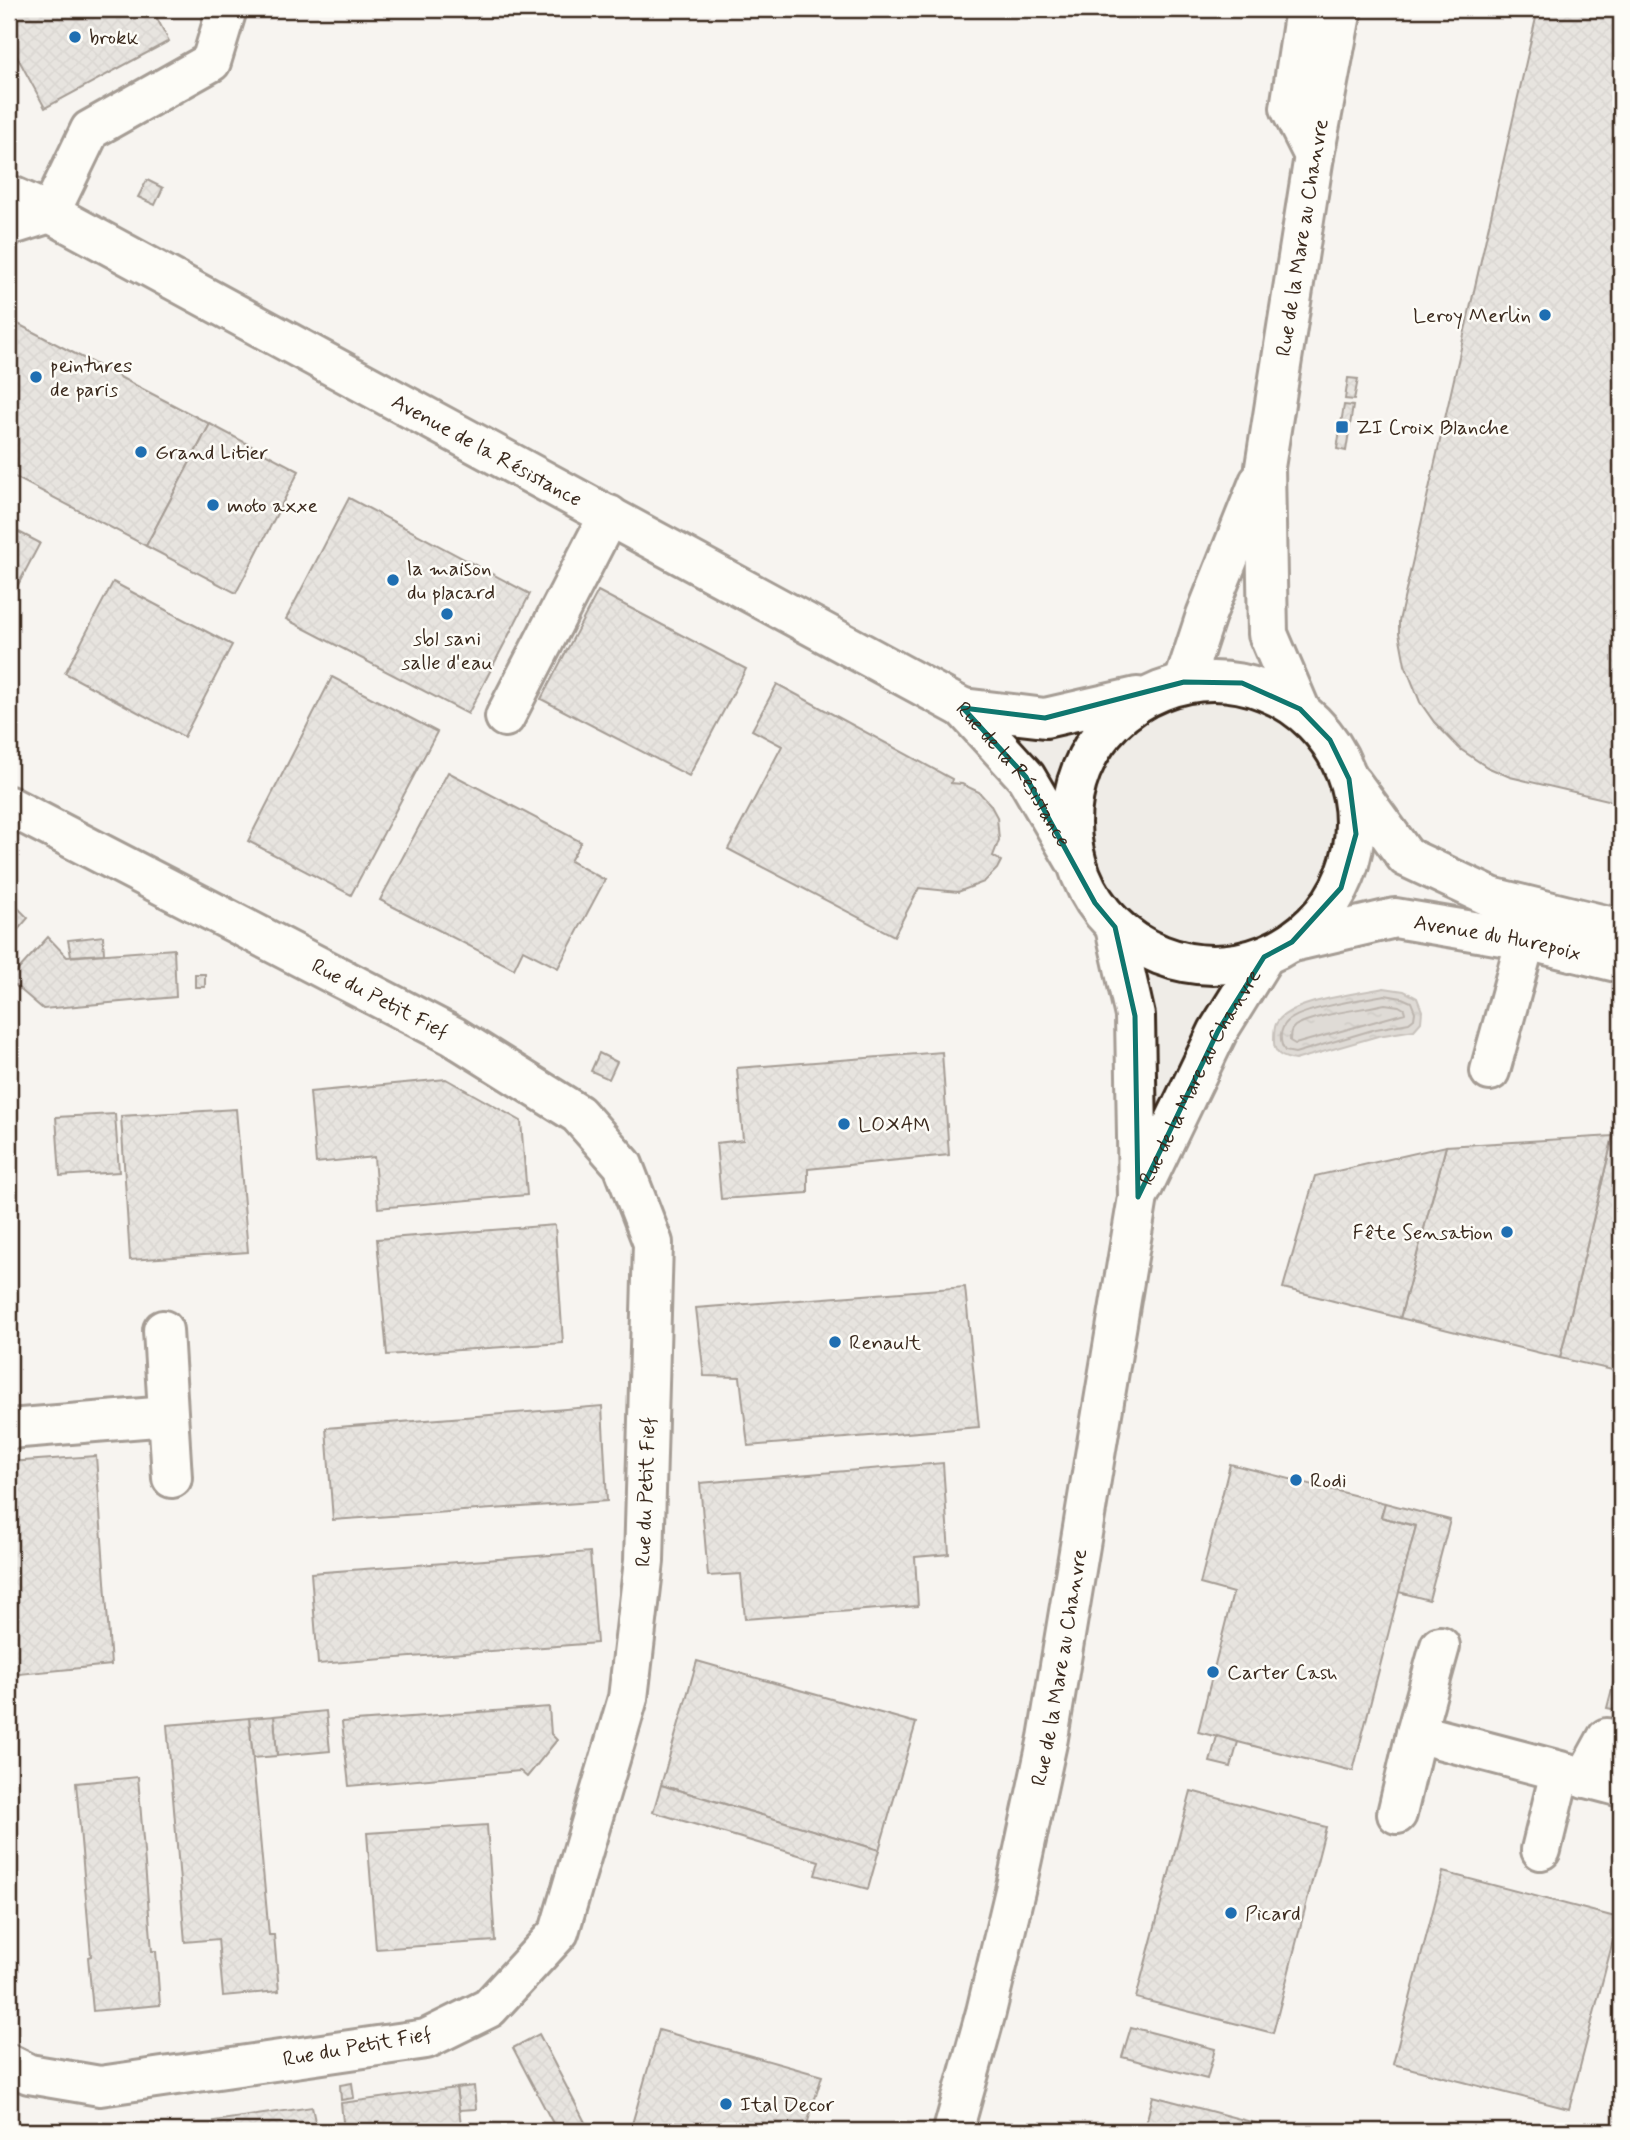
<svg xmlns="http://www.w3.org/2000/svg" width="1630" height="2140" font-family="Mynerve,sans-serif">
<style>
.built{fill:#efece7}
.water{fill:url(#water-ripples);stroke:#887d74;stroke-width:2}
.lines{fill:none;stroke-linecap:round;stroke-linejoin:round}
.shore{stroke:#6e6157;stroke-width:2}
.building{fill:url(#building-cross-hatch);stroke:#3b2a1e;stroke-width:2}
.minor-casing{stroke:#3b2a1e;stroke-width:44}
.minor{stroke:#fdfcf7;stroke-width:38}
.marked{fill:none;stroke:#0f766e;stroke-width:5;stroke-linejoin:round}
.poi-dot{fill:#1f6fb2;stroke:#fdfcf7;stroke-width:2.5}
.labels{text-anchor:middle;stroke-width:5;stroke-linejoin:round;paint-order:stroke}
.poi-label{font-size:21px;fill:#3b2a1e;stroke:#fdfcf7;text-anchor:start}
.street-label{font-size:21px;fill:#3b2a1e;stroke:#fdfcf7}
</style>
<defs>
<pattern id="water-ripples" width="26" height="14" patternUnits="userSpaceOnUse" patternTransform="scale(1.75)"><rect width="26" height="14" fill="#bbb4ad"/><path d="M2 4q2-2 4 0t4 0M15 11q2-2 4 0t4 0" fill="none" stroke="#99938c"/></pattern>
<pattern id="building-cross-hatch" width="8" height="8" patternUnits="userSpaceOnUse" patternTransform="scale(1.75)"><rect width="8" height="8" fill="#cdc8c2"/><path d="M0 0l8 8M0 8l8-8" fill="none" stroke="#b1aca6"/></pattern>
</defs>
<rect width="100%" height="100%" fill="#fdfcf7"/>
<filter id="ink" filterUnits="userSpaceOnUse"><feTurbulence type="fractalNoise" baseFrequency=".0143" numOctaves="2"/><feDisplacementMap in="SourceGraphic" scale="14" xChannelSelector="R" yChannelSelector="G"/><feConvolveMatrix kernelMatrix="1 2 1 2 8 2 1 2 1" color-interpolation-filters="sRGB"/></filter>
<g filter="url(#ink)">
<rect class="built" x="9" y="9" width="1612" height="2122"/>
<path class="water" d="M 1384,988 L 1404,991 L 1417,998 L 1422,1011 L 1421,1022 L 1414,1030 L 1378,1036 L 1295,1060 C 1283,1058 1273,1054 1274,1040 C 1274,1036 1274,1028 1276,1024 C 1287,1001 1360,993 1384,988 Z"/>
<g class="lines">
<g class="shore">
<path d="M 1385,995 L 1402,998 L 1411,1002 L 1415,1012 L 1414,1019 L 1409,1023 L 1376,1029 L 1295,1053 L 1285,1051 C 1279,1042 1279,1029 1288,1021 C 1303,1008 1364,999 1385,995 Z"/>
<path d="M 1385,1004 L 1399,1006 L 1404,1009 L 1405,1013 L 1295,1044 L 1290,1041 C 1290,1035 1290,1030 1295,1026 C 1312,1015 1364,1009 1385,1004 Z"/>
</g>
</g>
<g class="building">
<path d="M 9,9 L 152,9 L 169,41 L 45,108 L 13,49 L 9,51 Z"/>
<path d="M 1538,9 L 1621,9 L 1621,803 L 1510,777 L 1487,767 L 1460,749 L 1434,722 L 1420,702 L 1405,665 L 1399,633 L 1399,621 Z"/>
<path d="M 147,180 L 163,188 L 155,205 L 138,197 Z"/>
<path d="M 16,323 L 210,424 L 146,546 L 9,474 L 9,336 Z"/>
<path d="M 1348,378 L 1358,379 L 1354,400 L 1345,399 Z"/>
<path d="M 1344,405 L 1353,406 L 1346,451 L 1337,449 Z"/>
<path d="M 210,424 L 299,471 L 236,593 L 146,546 Z"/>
<path d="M 349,498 L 530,594 L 468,714 L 286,619 Z"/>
<path d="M 9,527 L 40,543 L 9,602 Z"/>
<path d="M 113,582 L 232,645 L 184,737 L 65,673 Z"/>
<path d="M 598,591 L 746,669 L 689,776 L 541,699 Z"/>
<path d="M 332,677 L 437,732 L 351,895 L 248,841 Z"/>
<path d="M 777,684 L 952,779 L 951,783 L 962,784 L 979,792 L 990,804 L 997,817 L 999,840 L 993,856 L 1001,861 L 997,869 L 984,882 L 958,892 L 919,888 L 894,936 L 728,849 L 782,746 L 752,730 Z"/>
<path d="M 448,772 L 581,842 L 570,861 L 605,880 L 558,968 L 523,950 L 514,969 L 380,900 Z"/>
<path d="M 9,899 L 28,918 L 9,940 Z"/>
<path d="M 103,936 L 104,954 L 71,956 L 68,940 Z"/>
<path d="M 48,937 L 67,957 L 174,949 L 176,997 L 43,1009 L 9,980 Z"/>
<rect x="195" y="974" width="10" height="13"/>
<path d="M 942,1052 L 949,1155 L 808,1169 L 808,1193 L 721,1199 L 716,1143 L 743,1140 L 737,1068 Z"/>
<path d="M 599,1053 L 617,1062 L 609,1079 L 591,1071 Z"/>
<path d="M 446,1079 L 521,1121 L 527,1195 L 378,1208 L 374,1157 L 316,1163 L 310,1092 Z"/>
<path d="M 236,1109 L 248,1252 L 130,1260 L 121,1116 Z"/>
<path d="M 115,1114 L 119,1172 L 60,1176 L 56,1117 Z"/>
<path d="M 1613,1136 L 1621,1137 L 1621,1372 L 1560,1358 Z"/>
<path d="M 1613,1136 L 1560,1358 L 1400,1318 L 1446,1146 Z"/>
<path d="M 1446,1146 L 1400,1318 L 1283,1288 L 1315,1176 Z"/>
<path d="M 555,1225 L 563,1343 L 387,1355 L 377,1239 Z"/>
<path d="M 965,1287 L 979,1427 L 748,1446 L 740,1377 L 704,1376 L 696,1308 Z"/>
<path d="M 602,1406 L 607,1501 L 333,1520 L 326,1428 Z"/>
<path d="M 96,1456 L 111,1665 L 9,1675 L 9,1462 Z"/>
<path d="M 943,1463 L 949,1554 L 915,1557 L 918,1606 L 745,1619 L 741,1574 L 708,1576 L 700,1483 Z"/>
<path d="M 1230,1464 L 1385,1503 L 1381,1517 L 1416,1526 L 1353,1771 L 1198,1732 L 1233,1593 L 1200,1584 Z"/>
<path d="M 1385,1503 L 1450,1520 L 1429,1600 L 1399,1592 L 1416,1526 L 1381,1517 Z"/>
<path d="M 590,1552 L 597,1643 L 318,1664 L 311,1573 Z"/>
<path d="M 1621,1654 L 1621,1711 L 1607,1708 Z"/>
<path d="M 697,1661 L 916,1723 L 879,1850 L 661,1785 Z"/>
<path d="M 549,1707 L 551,1734 L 557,1740 L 527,1777 L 520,1771 L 349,1786 L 342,1722 Z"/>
<path d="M 326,1711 L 330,1751 L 277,1756 L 274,1716 Z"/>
<path d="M 274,1716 L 277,1756 L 253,1758 L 249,1718 Z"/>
<path d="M 249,1718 L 269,1935 L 274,1935 L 279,1991 L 223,1996 L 218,1939 L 185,1942 L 167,1725 Z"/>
<path d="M 1217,1736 L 1238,1742 L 1231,1767 L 1210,1762 Z"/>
<path d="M 138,1777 L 152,1951 L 156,1951 L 160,2005 L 93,2011 L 88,1957 L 91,1956 L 76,1783 Z"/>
<path d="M 661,1785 L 879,1850 L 868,1889 L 815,1875 L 819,1861 L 653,1812 Z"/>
<path d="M 1191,1791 L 1326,1827 L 1273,2033 L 1136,1998 Z"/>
<path d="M 487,1825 L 495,1941 L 376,1949 L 367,1833 Z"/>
<path d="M 1443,1872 L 1619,1918 L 1569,2109 L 1393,2064 Z"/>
<path d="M 1131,2027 L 1215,2049 L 1207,2079 L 1122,2057 Z"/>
<path d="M 659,2030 L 822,2076 L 805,2131 L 630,2131 Z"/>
<path d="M 539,2034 L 588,2128 L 583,2131 L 557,2131 L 513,2048 Z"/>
<path d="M 352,2083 L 354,2098 L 341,2100 L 340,2085 Z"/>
<path d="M 474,2086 L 476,2109 L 459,2110 L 456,2088 Z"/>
<path d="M 456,2088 L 462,2131 L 344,2131 L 341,2103 Z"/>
<path d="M 1153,2096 L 1286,2131 L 1144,2131 Z"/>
<path d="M 312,2107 L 317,2131 L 216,2131 L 214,2121 Z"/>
</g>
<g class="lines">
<g class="minor-casing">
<g id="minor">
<path d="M 1305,9 L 1290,108 L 1314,156"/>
<path id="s1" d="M 9,195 L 50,213 L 963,708 L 1026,777 L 1074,859"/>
<path d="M 9,226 L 50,213 L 90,130 L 211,62 L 227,9"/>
<circle cx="1213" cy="823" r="142"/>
<path d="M 1184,682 L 1206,615 L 1259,482"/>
<path d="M 963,708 L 1045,718 L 1137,697"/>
<path id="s2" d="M 1300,709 L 1268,634 L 1265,467 L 1314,156 L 1342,9"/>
<path d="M 505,717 L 609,515"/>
<path d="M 1352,783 L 1406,857 L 1491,897 L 1621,929"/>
<path id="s3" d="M 9,806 L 453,1036 L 578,1114 L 623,1165 L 653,1243 L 644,1561 L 628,1698 L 559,1932 L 489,2008 L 426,2039 L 100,2086 L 29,2074 L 9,2064"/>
<path id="s4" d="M 1292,942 L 1395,918 L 1526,940 L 1621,963"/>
<path d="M 1490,1071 L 1532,917"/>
<path id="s5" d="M 1142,1189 L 1218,1031 L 1264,957"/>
<path d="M 163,1330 L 172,1478"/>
<path d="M 9,1429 L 168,1416"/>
<path d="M 1440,1646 L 1416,1733 L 1621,1787"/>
<path d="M 1585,1778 L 1607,1738 L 1621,1742"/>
<path d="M 1397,1814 L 1416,1733"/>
<path d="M 1541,1850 L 1560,1772"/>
<path id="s6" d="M 953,2131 L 986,2012 L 1017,1882 L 1048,1738 L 1138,1197 L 1135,1016 L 1115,927"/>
</g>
</g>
<use href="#minor" class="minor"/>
</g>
</g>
<path d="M0 0H1630V2140H0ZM 1184,682 L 1242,683 L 1300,709 L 1330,740 L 1349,779 L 1356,834 L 1341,888 L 1292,942 L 1264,957 L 1218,1031 L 1138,1197 L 1135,1016 L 1115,927 L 1095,903 L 1026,777 L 963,708 L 1045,718 Z" fill="#fdfcf7" fill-opacity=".55" fill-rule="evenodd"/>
<path class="marked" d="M 1184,682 L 1242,683 L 1300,709 L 1330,740 L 1349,779 L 1356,834 L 1341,888 L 1292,942 L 1264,957 L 1218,1031 L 1138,1197 L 1135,1016 L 1115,927 L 1095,903 L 1026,777 L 963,708 L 1045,718 Z"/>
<g class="poi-dot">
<circle cx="75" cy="37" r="7"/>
<circle cx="1545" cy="315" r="7"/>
<circle cx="36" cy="377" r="7"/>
<rect x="1335" y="420" width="14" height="14" rx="3.5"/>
<circle cx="141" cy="452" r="7"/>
<circle cx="213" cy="505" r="7"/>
<circle cx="393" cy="580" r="7"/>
<circle cx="447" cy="614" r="7"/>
<circle cx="844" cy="1124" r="7"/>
<circle cx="1507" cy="1232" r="7"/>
<circle cx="835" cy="1342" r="7"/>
<circle cx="1296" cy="1480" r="7"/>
<circle cx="1213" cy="1672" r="7"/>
<circle cx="1231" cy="1913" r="7"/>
<circle cx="726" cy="2104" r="7"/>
</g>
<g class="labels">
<g class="poi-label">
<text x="89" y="44">brokk</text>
<text x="1531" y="322" text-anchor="end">Leroy Merlin</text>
<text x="50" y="372">peintures<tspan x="50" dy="24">de paris</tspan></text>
<text x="1356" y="434">ZI Croix Blanche</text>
<text x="155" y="459">Grand Litier</text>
<text x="227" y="512">moto axxe</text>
<text x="407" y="575">la maison<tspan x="407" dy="24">du placard</tspan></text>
<text x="447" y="645" text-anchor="middle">sbl sani<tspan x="447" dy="24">salle d'eau</tspan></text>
<text x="858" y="1131">LOXAM</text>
<text x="1493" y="1239" text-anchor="end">Fête Sensation</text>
<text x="849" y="1349">Renault</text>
<text x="1310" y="1487">Rodi</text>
<text x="1227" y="1679">Carter Cash</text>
<text x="1245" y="1920">Picard</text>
<text x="740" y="2111">Ital Decor</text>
</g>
<g class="street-label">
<text dy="7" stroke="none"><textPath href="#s2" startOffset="481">Rue de la Mare au Chanvre</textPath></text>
<text dy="7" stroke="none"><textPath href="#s1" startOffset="542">Avenue de la Résistance</textPath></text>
<text dy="7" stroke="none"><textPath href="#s1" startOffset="1167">Rue de la Résistance</textPath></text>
<text dy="7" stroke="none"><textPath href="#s4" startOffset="210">Avenue du Hurepoix</textPath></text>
<text dy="7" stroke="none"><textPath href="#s3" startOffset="418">Rue du Petit Fief</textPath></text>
<text dy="7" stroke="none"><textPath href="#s5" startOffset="126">Rue de la Mare au Chanvre</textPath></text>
<text transform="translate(645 1492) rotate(-88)" y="7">Rue du Petit Fief</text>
<text dy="7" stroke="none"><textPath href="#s6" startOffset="476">Rue de la Mare au Chanvre</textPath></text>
<text transform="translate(357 2046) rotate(-10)" y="7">Rue du Petit Fief</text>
</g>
</g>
<rect width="1630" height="2140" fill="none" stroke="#fdfcf7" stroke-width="35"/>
<rect x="18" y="18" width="1595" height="2105" fill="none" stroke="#3b2a1e" stroke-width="2.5" filter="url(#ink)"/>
</svg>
